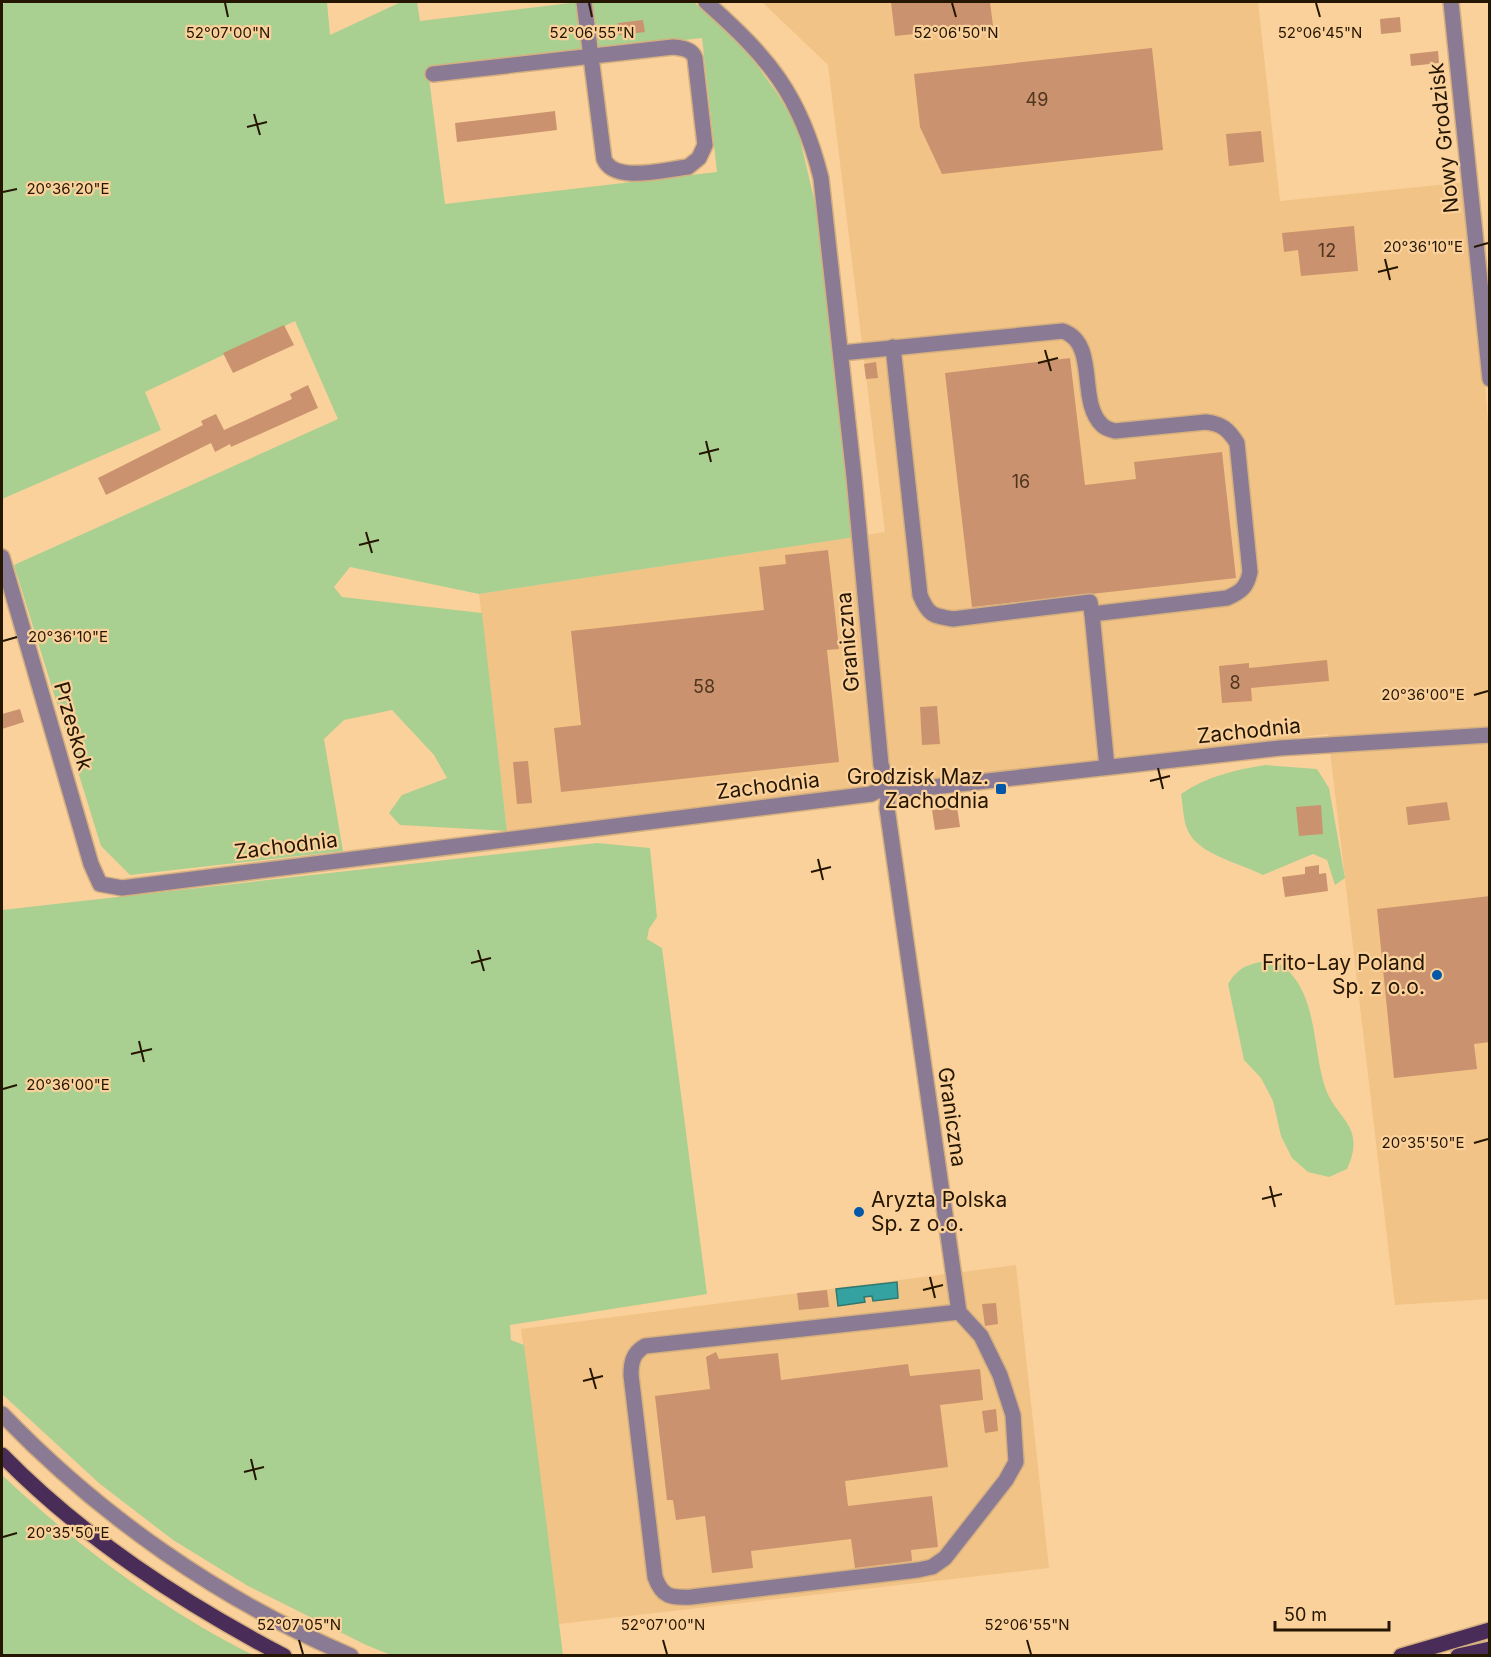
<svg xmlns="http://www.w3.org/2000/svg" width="1491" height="1657" font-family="Inter,sans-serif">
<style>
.built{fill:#f2c386}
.green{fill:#a9d091}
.water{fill:#34a2a0;stroke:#307871;stroke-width:1.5}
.building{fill:#ca926e}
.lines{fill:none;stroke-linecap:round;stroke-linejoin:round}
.minor-casing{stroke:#d4af7f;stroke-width:18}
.major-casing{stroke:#d4af7f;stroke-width:18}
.minor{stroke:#8a7a94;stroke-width:15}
.major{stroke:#4a2c59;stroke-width:15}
.ticks{fill:none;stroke:#251602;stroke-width:2}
.poi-dot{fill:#0359a7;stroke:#fbd19b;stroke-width:2}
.labels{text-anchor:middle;stroke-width:4.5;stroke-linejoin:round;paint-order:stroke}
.number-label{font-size:18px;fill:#4e351d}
.street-label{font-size:21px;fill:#251602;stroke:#fbd19b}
.poi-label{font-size:21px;fill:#251602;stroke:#fbd19b;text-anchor:end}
.ticks-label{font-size:15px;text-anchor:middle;fill:#251602;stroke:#fbd19b;stroke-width:4.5;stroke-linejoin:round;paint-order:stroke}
</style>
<rect width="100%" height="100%" fill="#fbd19b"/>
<g class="built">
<path d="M 762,2 L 1258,2 L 1280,201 L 1468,182 L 1490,446 L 1489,1299 L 1395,1305 L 1328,734 L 507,831 L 479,594 L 885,532 L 828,65 Z"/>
<path d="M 1016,1265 L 1049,1568 L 559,1624 L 521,1329 Z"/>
</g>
<g class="green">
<path d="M 5,2 L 327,2 L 330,35 L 401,2 L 417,2 L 420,21 L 579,2 L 586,51 L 428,70 L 445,204 L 717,172 L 702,38 L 595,50 L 589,2 L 694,2 L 746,50 L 777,93 L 797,126 L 815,203 L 855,537 L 479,594 L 350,567 L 334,587 L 342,597 L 482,613 L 507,831 L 400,825 L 389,813 L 402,795 L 447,778 L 434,755 L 392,710 L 344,720 L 324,739 L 343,851 L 130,875 L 101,846 L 14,565 L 338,419 L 295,321 L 145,392 L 161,430 L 2,499 L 2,6 Z"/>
<path d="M 1265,765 L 1317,769 L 1329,788 L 1345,878 L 1335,885 L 1327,860 L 1313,854 L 1263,875 C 1240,863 1199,855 1188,831 C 1183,821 1183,805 1181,794 C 1207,776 1235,770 1265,765 Z"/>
<path d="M 597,843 L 650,848 L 657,917 L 649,929 L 647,939 L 662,948 L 707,1294 L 510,1325 L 511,1340 L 524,1345 L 563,1655 L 391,1655 L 366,1645 L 248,1586 L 173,1540 L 100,1484 L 2,1394 L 2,910 Z"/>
<path d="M 1273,960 C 1319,984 1311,1044 1325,1087 C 1336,1120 1367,1125 1347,1169 L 1329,1177 L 1308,1172 L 1292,1158 L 1281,1136 L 1273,1101 L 1261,1078 L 1244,1060 L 1228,984 C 1239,965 1252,963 1273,960 Z"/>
<path d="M 2,1475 C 79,1547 158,1607 253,1655 L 2,1655 Z"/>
</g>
<path class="water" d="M 897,1282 L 898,1298 L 873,1301 L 872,1296 L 864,1297 L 865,1302 L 838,1306 L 836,1289 Z"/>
<g class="building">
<path d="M 891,2 L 990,2 L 993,26 L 895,36 Z"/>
<path d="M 1400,17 L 1401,32 L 1381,34 L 1380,19 Z"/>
<path d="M 643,20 L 645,32 L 619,35 L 618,23 Z"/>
<path d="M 1152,48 L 1163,150 L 942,174 L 920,127 L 914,74 Z"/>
<path d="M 1438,51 L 1439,63 L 1411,66 L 1410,54 Z"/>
<path d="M 555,111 L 557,130 L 457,142 L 455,123 Z"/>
<path d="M 1261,131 L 1264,162 L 1229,166 L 1226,134 Z"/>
<path d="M 1354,226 L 1358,271 L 1301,276 L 1298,250 L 1284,252 L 1282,233 Z"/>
<path d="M 284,325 L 294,345 L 233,373 L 223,353 Z"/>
<path d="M 1070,358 L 1085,485 L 1136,479 L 1134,462 L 1222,452 L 1236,578 L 972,607 L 945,373 Z"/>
<path d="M 876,362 L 878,378 L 866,379 L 864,364 Z"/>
<path d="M 308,385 L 318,408 L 231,447 L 230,444 L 215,452 L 211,443 L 106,495 L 98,478 L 203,425 L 201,421 L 216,414 L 224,430 L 292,399 L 290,394 Z"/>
<path d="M 828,550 L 839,649 L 827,650 L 839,762 L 561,792 L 554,728 L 581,725 L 571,631 L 764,610 L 759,567 L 786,564 L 785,555 Z"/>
<path d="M 1327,660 L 1329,681 L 1251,688 L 1252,701 L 1222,703 L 1219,666 L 1249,663 L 1249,668 Z"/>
<path d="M 937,706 L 940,744 L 922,745 L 920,707 Z"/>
<path d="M 20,709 L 24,722 L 2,729 L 2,714 Z"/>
<path d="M 528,761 L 532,803 L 517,804 L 513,762 Z"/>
<path d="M 1447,802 L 1450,820 L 1408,825 L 1406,807 Z"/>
<path d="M 1321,805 L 1323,834 L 1299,836 L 1296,807 Z"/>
<path d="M 957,807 L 960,827 L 935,830 L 932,810 Z"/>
<path d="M 1319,865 L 1319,874 L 1326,873 L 1328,891 L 1285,897 L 1282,877 L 1305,874 L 1305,867 Z"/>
<path d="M 1490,896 L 1490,1042 L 1474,1044 L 1477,1069 L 1394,1078 L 1377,909 Z"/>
<path d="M 827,1290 L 829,1307 L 799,1310 L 797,1293 Z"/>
<path d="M 996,1303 L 998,1324 L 985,1326 L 982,1304 Z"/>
<path d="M 716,1352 L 719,1359 L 778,1353 L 781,1380 L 908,1364 L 910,1376 L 980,1369 L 983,1400 L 940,1405 L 948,1467 L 845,1481 L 848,1506 L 932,1496 L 938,1547 L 911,1550 L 912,1561 L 855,1568 L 851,1539 L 751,1551 L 753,1568 L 712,1573 L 705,1516 L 676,1520 L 673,1500 L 667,1500 L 655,1396 L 710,1389 L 706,1357 Z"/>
<path d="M 996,1409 L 998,1431 L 985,1433 L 982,1411 Z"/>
</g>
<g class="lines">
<g class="minor-casing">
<g id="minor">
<path d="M 706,2 C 769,58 800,94 821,178 L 854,477 L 881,765 L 889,785 L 887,808 L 959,1312"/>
<path d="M 1451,2 L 1490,379"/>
<path d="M 433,74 L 673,47 C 682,48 692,49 695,58 L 705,145 L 699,158 L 688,167 C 666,169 614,184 604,159 L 584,2"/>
<path d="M 893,347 L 920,595 C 928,615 933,616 953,619 L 1090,602 L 1092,614"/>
<path d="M 841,353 L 1063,331 C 1099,344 1077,401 1102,425 C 1105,428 1111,430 1115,431 L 1206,422 C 1222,424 1228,429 1237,443 L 1250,572 C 1247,587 1241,592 1227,598 L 1092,614 L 1107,767"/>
<path d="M 2,557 L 91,864 L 100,884 L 122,888 L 871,794 L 889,785"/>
<path d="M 889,785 L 906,790 L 1280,748 L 1490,735"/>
<path d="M 959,1312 L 981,1336 L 1000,1375 L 1013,1415 L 1016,1462 L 1006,1480 L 945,1558 L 932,1567 L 918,1570 L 691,1597 C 671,1598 662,1597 655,1577 L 631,1375 C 631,1362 633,1353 645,1346 Z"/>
<path d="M 2,1414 C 100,1516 220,1600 351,1656"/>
</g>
</g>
<g class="major-casing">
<g id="major">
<path d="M 2,1455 C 83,1538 182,1602 284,1656"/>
<path d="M 1401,1656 L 1490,1630"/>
<path d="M 1458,1656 L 1490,1649"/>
</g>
</g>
<use href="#minor" class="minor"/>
<use href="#major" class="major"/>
</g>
<path class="ticks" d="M 225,3 L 228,17M 589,3 L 592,17M 952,3 L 956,17M 1316,3 L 1320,17M 254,114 L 260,135M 247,127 L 267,122M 3,192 L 17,189M 1474,247 L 1488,243M 1385,259 L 1390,280M 1378,272 L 1398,267M 1045,350 L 1051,371M 1038,363 L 1058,358M 706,441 L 711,462M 699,454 L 719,449M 366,532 L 372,553M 359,545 L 379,540M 3,641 L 17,637M 1474,695 L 1488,691M 1158,768 L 1163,789M 1150,781 L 1170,776M 818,859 L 823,880M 811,872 L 831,867M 478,950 L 484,971M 471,963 L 491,958M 139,1041 L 144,1062M 131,1054 L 152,1049M 3,1089 L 17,1085M 1474,1143 L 1488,1139M 1270,1186 L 1275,1207M 1262,1199 L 1282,1194M 930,1277 L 935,1298M 923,1290 L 943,1285M 590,1368 L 596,1389M 583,1381 L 603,1376M 251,1459 L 256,1480M 244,1472 L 264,1467M 3,1537 L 17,1533M 299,1640 L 303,1654M 663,1640 L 667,1654M 1027,1640 L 1031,1654"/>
<g class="poi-dot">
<rect x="995" y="783" width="12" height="12" rx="3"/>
<circle cx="1437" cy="975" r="6"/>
<circle cx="859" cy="1212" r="6"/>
</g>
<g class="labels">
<g class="number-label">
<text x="1037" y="106">49</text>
<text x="1327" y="257">12</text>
<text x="1021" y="488">16</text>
<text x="1235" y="689">8</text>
<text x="704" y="693">58</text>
</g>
<g class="street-label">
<text transform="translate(1444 138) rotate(-96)" y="7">Nowy Grodzisk</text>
<text transform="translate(848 642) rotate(-95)" y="7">Graniczna</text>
<text transform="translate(73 726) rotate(74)" y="7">Przeskok</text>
<text transform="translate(1249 731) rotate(-6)" y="7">Zachodnia</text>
<text transform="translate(768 786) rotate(-7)" y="7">Zachodnia</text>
<text transform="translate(286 846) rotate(-7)" y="7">Zachodnia</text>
<text transform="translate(952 1117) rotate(82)" y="7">Graniczna</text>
</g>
<g class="poi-label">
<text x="989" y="784">Grodzisk Maz.<tspan x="989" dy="24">Zachodnia</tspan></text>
<text x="1425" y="970">Frito-Lay Poland<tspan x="1425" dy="24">Sp. z o.o.</tspan></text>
<text x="871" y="1207" text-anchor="start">Aryzta Polska<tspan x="871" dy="24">Sp. z o.o.</tspan></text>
</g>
</g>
<g class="ticks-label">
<text x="228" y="38">52°07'00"N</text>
<text x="592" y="38">52°06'55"N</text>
<text x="956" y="38">52°06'50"N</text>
<text x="1320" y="38">52°06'45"N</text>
<text x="68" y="194">20°36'20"E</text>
<text x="1423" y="252">20°36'10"E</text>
<text x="68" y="642">20°36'10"E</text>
<text x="1423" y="700">20°36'00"E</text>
<text x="68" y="1090">20°36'00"E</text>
<text x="1423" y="1148">20°35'50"E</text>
<text x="68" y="1538">20°35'50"E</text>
<text x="299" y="1630">52°07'05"N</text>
<text x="663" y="1630">52°07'00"N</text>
<text x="1027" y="1630">52°06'55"N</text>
</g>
<rect width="1491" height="1657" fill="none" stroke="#251602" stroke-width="6"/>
<path d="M1275 1621v9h114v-9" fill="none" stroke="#251602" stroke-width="3"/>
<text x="1284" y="1621" font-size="18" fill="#251602" stroke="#fbd19b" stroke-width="4.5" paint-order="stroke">50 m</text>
</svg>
